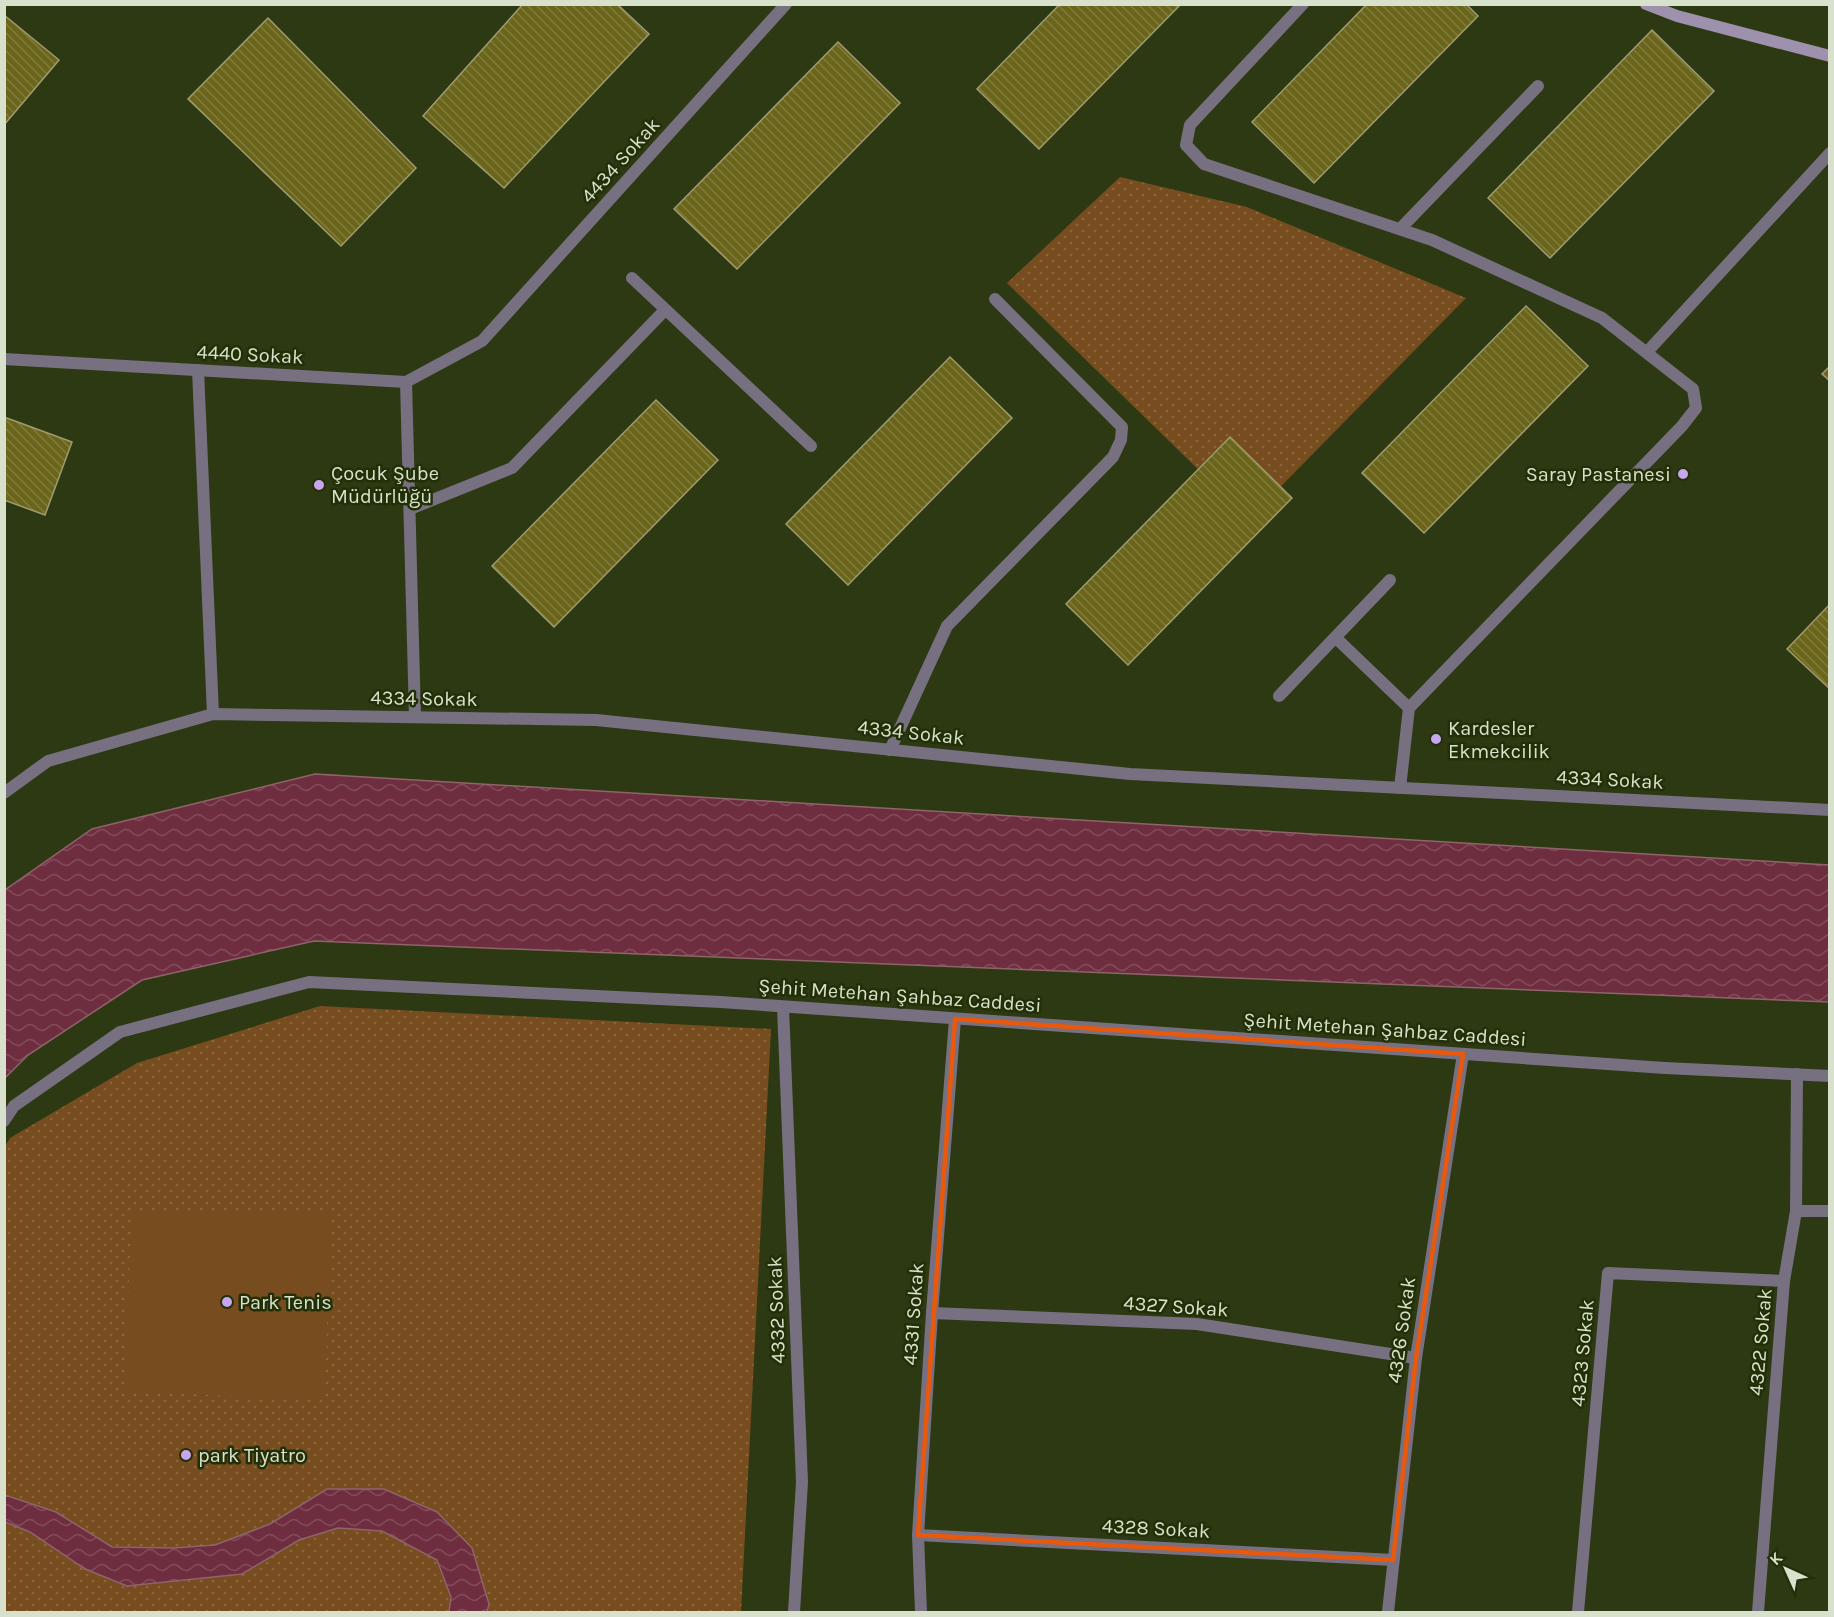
<svg xmlns="http://www.w3.org/2000/svg" width="1834" height="1617" font-family="Karla,sans-serif">
<style>
.park{fill:url(#park-dots)}
.garden{fill:#774d1f}
.water{fill:url(#water-waves);stroke:#8e646a;stroke-width:1.5}
.building{fill:url(#building-back-hatch);stroke:#9f9c6f;stroke-width:1.5}
.lines{fill:none;stroke-linecap:round;stroke-linejoin:round}
.service{stroke:#777081;stroke-width:12}
.minor{stroke:#777081;stroke-width:12}
.secondary{stroke:#9d91ad;stroke-width:12}
.marked{fill:none;stroke:#e8590c;stroke-width:4.5;stroke-linejoin:round}
.poi-dot{fill:#c7a6ef;stroke:#232f07;stroke-width:2}
.labels{text-anchor:middle;stroke-width:5;stroke-linejoin:round;paint-order:stroke}
.street-label{font-size:20px;fill:#d8e1cb;stroke:#232f07}
.poi-label{font-size:20px;fill:#d8e1cb;stroke:#232f07;text-anchor:start}
</style>
<defs>
<pattern id="park-dots" width="8" height="8" patternUnits="userSpaceOnUse" patternTransform="scale(1.5)"><rect width="8" height="8" fill="#774d1f"/><path d="M2 2h.1M6 6h.1" fill="none" stroke="#8a663e" stroke-width="1.8" stroke-linecap="round"/></pattern>
<pattern id="water-waves" width="16" height="10" patternUnits="userSpaceOnUse" patternTransform="scale(1.5)"><rect width="16" height="10" fill="#6f2e40"/><path d="M0 5q4-4 8 0t8 0" fill="none" stroke="#834c5a"/></pattern>
<pattern id="building-back-hatch" width="6" height="6" patternUnits="userSpaceOnUse" patternTransform="scale(1.5)"><rect width="6" height="6" fill="#6a651b"/><path d="M-1 5l2 2M0 0l6 6M5-1l2 2" fill="none" stroke="#7f7b3b"/></pattern>
</defs>
<rect width="100%" height="100%" fill="#2d3913"/>
<g class="park">
<path d="M 1120,177 L 1247,207 L 1466,298 L 1249,519 L 1007,283 Z"/>
<path d="M 320,1006 L 771,1029 L 741,1612 L 5,1612 L 4,1148 L 10,1138 L 137,1063 Z"/>
</g>
<path class="garden" d="M 132,1212 L 330,1212 L 325,1399 L 124,1392 Z"/>
<g class="water">
<path d="M 315,774 L 1829,865 L 1829,1002 L 314,941 L 142,980 L 28,1055 L 5,1078 L 5,890 L 92,829 Z"/>
<path d="M 327,1489 L 384,1489 L 437,1512 L 472,1548 L 489,1604 L 487,1612 L 449,1612 L 451,1597 L 437,1560 L 382,1531 L 338,1528 L 299,1540 L 242,1574 L 127,1586 L 85,1569 L 30,1532 L 5,1522 L 5,1495 L 56,1512 L 112,1547 L 174,1548 L 215,1545 L 270,1524 Z"/>
</g>
<g class="building">
<path d="M 523,4 L 617,4 L 649,34 L 504,188 L 423,116 Z"/>
<path d="M 1060,4 L 1181,4 L 1039,149 L 977,89 Z"/>
<path d="M 1367,4 L 1466,4 L 1478,16 L 1314,183 L 1252,122 Z"/>
<path d="M 4,15 L 59,60 L 4,125 Z"/>
<path d="M 268,18 L 416,168 L 341,246 L 188,99 Z"/>
<path d="M 1652,30 L 1714,91 L 1550,258 L 1488,198 Z"/>
<path d="M 838,42 L 900,103 L 737,269 L 674,209 Z"/>
<path d="M 1526,306 L 1588,366 L 1424,533 L 1362,473 Z"/>
<path d="M 950,357 L 1012,418 L 848,585 L 786,524 Z"/>
<path d="M 1830,366 L 1830,381 L 1822,374 Z"/>
<path d="M 656,400 L 718,460 L 554,627 L 492,566 Z"/>
<path d="M 4,417 L 72,442 L 45,515 L 4,500 Z"/>
<path d="M 1230,437 L 1292,498 L 1128,665 L 1066,604 Z"/>
<path d="M 1830,604 L 1830,689 L 1787,649 Z"/>
</g>
<g class="lines">
<g class="service">
<path d="M 1303,4 L 1190,125 L 1186,145 L 1204,164 L 1432,240 L 1602,318 L 1693,389 L 1696,408 L 1682,426 L 1409,708 L 1400,788"/>
<path d="M 1400,229 L 1538,86"/>
<path d="M 632,278 L 811,446"/>
<path d="M 1647,352 L 1830,153"/>
<path d="M 410,509 L 512,468 L 665,310"/>
<path d="M 1336,638 L 1409,708"/>
<path d="M 1279,696 L 1390,580"/>
<path d="M 890,750 L 947,626 L 1113,457 L 1121,440 L 1122,427 L 995,299"/>
</g>
<g class="minor">
<path d="M 4,359 L 406,382 L 482,341 L 786,4"/>
<path d="M 198,370 L 213,714"/>
<path d="M 406,382 L 415,717"/>
<path d="M 4,793 L 48,761 L 213,714 L 596,720 L 1130,774 L 1830,810"/>
<path d="M 783,1007 L 802,1482 L 794,1612"/>
<path d="M 4,1121 L 14,1106 L 120,1032 L 309,982 L 721,1002 L 1665,1068 L 1830,1076"/>
<path d="M 1796,1211 L 1830,1211"/>
<path d="M 932,1313 L 1197,1324 L 1416,1358"/>
<path d="M 918,1535 L 1393,1560"/>
<path d="M 921,1612 L 918,1535 L 932,1313 L 955,1019"/>
<path d="M 1388,1612 L 1416,1358 L 1463,1054"/>
<path d="M 1578,1612 L 1608,1273 L 1784,1281"/>
<path d="M 1758,1612 L 1784,1281 L 1796,1211 L 1797,1074"/>
</g>
<path class="secondary" d="M 1646,4 L 1677,16 L 1830,56"/>
</g>
<path class="marked" d="M 955,1019 L 1463,1054 L 1416,1358 L 1393,1560 L 918,1535 Z"/>
<g class="poi-dot">
<circle cx="1683" cy="474" r="6"/>
<circle cx="319" cy="485" r="6"/>
<circle cx="1436" cy="739" r="6"/>
<circle cx="227" cy="1302" r="6"/>
<circle cx="186" cy="1455" r="6"/>
</g>
<g class="labels">
<g class="street-label">
<text transform="translate(620 160) rotate(-48)" y="7">4434 Sokak</text>
<text transform="translate(250 354) rotate(3)" y="7">4440 Sokak</text>
<text transform="translate(424 698) rotate(1)" y="7">4334 Sokak</text>
<text transform="translate(911 732) rotate(6)" y="7">4334 Sokak</text>
<text transform="translate(1610 779) rotate(3)" y="7">4334 Sokak</text>
<text transform="translate(900 995) rotate(4)" y="7">Şehit Metehan Şahbaz Caddesi</text>
<text transform="translate(1385 1029) rotate(4)" y="7">Şehit Metehan Şahbaz Caddesi</text>
<text transform="translate(1176 1306) rotate(4)" y="7">4327 Sokak</text>
<text transform="translate(776 1310) rotate(-92)" y="7">4332 Sokak</text>
<text transform="translate(913 1314) rotate(-86)" y="7">4331 Sokak</text>
<text transform="translate(1401 1330) rotate(-82)" y="7">4326 Sokak</text>
<text transform="translate(1760 1342) rotate(-85)" y="7">4322 Sokak</text>
<text transform="translate(1582 1353) rotate(-85)" y="7">4323 Sokak</text>
<text transform="translate(1156 1528) rotate(3)" y="7">4328 Sokak</text>
</g>
<g class="poi-label">
<text x="331" y="480">Çocuk Şube<tspan x="331" dy="23">Müdürlüğü</tspan></text>
<text x="1671" y="481" text-anchor="end">Saray Pastanesi</text>
<text x="1448" y="735">Kardesler<tspan x="1448" dy="23">Ekmekcilik</tspan></text>
<text x="239" y="1309">Park Tenis</text>
<text x="198" y="1462">park Tiyatro</text>
</g>
</g>
<rect width="1834" height="1617" fill="none" stroke="#d8e1cb" stroke-width="12"/>
<g transform="translate(1786 1569) rotate(315)" stroke="#232f07" stroke-width="4.5" paint-order="stroke">
<path d="M0-4.5L10 22L0 15L-10 22Z" fill="#d8e1cb"/>
<text y="-9" font-size="16" font-weight="bold" text-anchor="middle" fill="#d8e1cb">K</text>
</g>
</svg>
